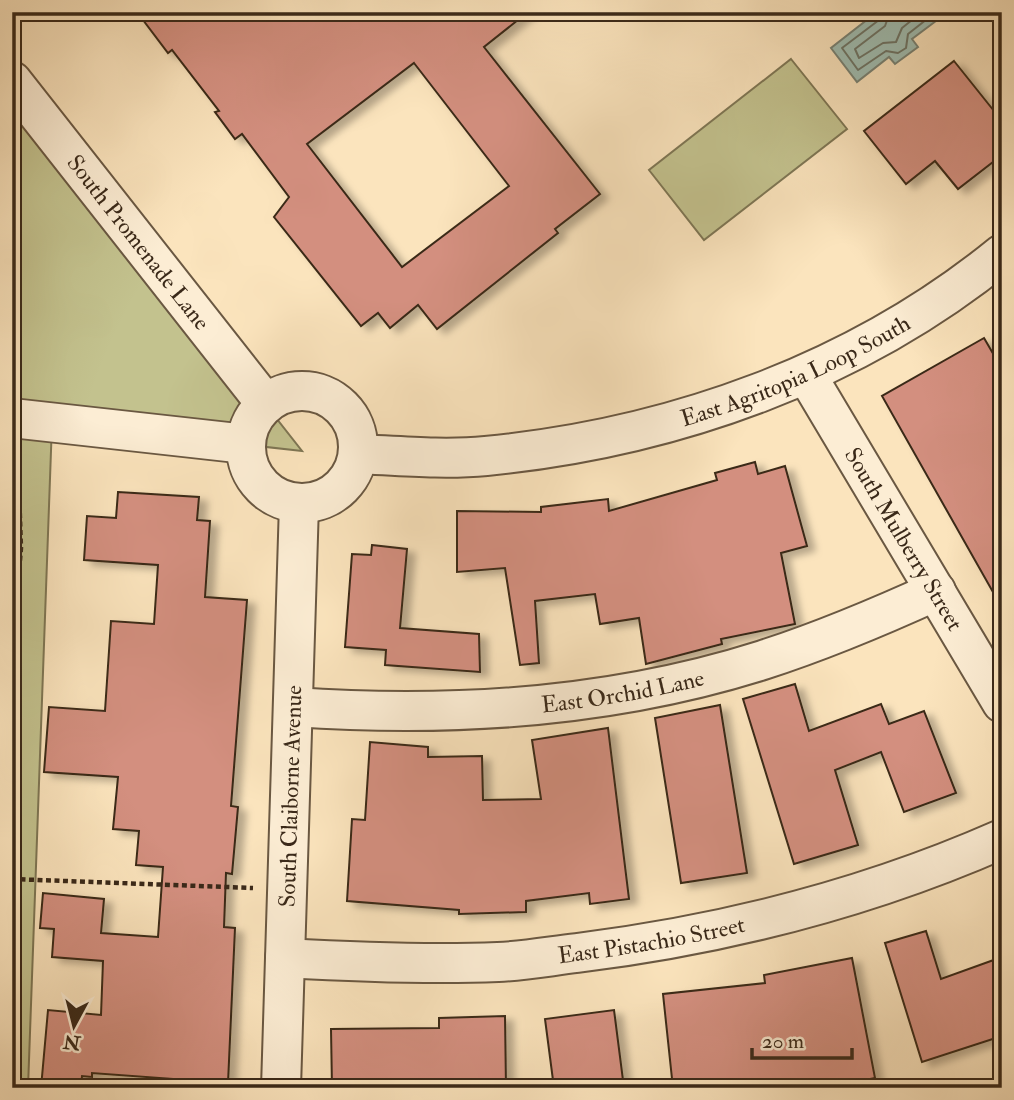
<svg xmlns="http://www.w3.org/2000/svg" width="1014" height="1100" font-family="'IM FELL Double Pica',serif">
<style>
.green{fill:#c3c28e;stroke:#7e7654;stroke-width:2}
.water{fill:#9fbeb3;stroke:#778275;stroke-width:2}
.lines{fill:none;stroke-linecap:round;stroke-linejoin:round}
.shore{stroke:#6c7466;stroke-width:2}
.building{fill:#d38f7f;stroke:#3a2919;stroke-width:2;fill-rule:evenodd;filter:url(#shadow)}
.minor-casing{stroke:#6a5842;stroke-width:42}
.path{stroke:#3a2919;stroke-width:4.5;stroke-dasharray:5 3.5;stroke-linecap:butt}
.minor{stroke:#fcedd4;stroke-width:38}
.labels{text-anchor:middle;stroke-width:7;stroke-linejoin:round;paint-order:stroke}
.street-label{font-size:23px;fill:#3a2919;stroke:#fcedd4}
</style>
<defs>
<filter id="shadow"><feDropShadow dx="8" dy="4.5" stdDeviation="3.5" flood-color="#0004"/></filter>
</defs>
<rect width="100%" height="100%" fill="#fbe4bd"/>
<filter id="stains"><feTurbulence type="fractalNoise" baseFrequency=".00286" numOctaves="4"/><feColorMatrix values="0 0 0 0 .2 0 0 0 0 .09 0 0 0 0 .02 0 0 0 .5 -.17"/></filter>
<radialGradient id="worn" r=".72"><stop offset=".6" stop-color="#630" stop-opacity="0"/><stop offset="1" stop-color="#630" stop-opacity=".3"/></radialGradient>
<g class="green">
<path d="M 791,59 L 847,129 L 704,240 L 649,170 Z"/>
<path d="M 12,81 L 302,451 L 52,423 L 28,1088 L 12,1088 Z"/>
</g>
<path class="water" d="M 877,12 L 941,12 L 944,15 L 912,39 L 918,47 L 895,64 L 889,57 L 857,82 L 831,48 Z"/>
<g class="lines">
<g class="shore">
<path d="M 881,12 L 879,20 L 842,48 L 858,70 L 886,51 L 898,53 L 906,48 L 908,34 L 936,12"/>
<path d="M 890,12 L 885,26 L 855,49 L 859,58 L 883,43 L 896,42 L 902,28 L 922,12"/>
</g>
</g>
<g class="building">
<path d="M 137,12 L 528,12 L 484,47 L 600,194 L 555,229 L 558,233 L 437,329 L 418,305 L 390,328 L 378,313 L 361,326 L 274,217 L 289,197 L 242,134 L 235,139 L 215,112 L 219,111 L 172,50 L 168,53 ZM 414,63 L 509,186 L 402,267 L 307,144 Z"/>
<path d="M 954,61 L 1002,121 L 1002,155 L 958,189 L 935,161 L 906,184 L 864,131 Z"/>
<path d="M 984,338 L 1002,369 L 1002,608 L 882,396 Z"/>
<path d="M 755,462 L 758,474 L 785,466 L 807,546 L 781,553 L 795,624 L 721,639 L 722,644 L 646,664 L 639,618 L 600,624 L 595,594 L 535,601 L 539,663 L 520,665 L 505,568 L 457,572 L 457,511 L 541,512 L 541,507 L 608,499 L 609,511 L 717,480 L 715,473 Z"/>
<path d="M 118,492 L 199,497 L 197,520 L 210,521 L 205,597 L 247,600 L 231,806 L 238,807 L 232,874 L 226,873 L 224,927 L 235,928 L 228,1083 L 92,1073 L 92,1077 L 82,1076 L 81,1088 L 41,1088 L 48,1010 L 101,1015 L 103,961 L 52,957 L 54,929 L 40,928 L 43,893 L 104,899 L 101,933 L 158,937 L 163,867 L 136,865 L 139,831 L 113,829 L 118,777 L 44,772 L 49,707 L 105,711 L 111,621 L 154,624 L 158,565 L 84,560 L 87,516 L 116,518 Z"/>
<path d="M 372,545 L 407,549 L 400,628 L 479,634 L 480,672 L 385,665 L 386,650 L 345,647 L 352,554 L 371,555 Z"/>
<path d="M 795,684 L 809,731 L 881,704 L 889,724 L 924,711 L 956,793 L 904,812 L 881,752 L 835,770 L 858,845 L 794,864 L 743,699 Z"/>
<path d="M 720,705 L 747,873 L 681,883 L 655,718 Z"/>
<path d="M 608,728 L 629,899 L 590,904 L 589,893 L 526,901 L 526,912 L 459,914 L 459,910 L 347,901 L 352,819 L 365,820 L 370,742 L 428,747 L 428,757 L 482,756 L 483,800 L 541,799 L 532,740 Z"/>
<path d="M 926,931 L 941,979 L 1002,957 L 1002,1036 L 922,1062 L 885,943 Z"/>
<path d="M 852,958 L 875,1078 L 827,1088 L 815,1088 L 814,1083 L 785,1088 L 673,1088 L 663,994 L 765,983 L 764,975 Z"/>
<path d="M 614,1010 L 624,1088 L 554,1088 L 545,1019 Z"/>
<path d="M 505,1016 L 506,1088 L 332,1088 L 331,1029 L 439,1028 L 439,1018 Z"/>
</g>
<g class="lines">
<g class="minor-casing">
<g id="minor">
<path id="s1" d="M 12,81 L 266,404"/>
<path id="s2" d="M 806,374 L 1002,703"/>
<circle cx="302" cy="447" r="56"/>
<path d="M 12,418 L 246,444"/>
<path id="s3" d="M 359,454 C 401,456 444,460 486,456 C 672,438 856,373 1002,254"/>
<path id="s4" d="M 293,707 C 450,718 612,708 763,660 C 822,641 879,617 936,591"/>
<path id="s5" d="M 285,958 C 356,962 427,965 498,962 C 524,961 551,956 577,953 C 722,935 868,898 1002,839"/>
<path id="s6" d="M 281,1088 L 299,504"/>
</g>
</g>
<g class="path">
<path d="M 12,482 L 19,489 L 21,548 L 14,635 L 12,820"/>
<path d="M 12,879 L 253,888"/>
</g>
<use href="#minor" class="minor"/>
</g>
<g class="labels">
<g class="street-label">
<text dy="8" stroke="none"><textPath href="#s1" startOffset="205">South Promenade Lane</textPath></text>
<text dy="8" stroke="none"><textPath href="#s3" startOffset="450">East Agritopia Loop South</textPath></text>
<text dy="8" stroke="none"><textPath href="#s2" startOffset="192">South Mulberry Street</textPath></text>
<text dy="8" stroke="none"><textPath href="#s4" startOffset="331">East Orchid Lane</textPath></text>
<text dy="8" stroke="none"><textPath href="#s6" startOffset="292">South Claiborne Avenue</textPath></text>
<text dy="8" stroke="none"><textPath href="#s5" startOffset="368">East Pistachio Street</textPath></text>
</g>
</g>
<rect width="1014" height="1100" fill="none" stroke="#fbe4bd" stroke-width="42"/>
<rect x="14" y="14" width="986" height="1072" fill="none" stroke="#3a2919" stroke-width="3.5"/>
<rect x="21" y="21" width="972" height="1058" fill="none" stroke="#3a2919" stroke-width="2"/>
<g transform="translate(74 1026) rotate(187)" stroke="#fcedd4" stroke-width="5" paint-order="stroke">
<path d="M0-5L12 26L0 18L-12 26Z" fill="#3a2919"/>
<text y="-10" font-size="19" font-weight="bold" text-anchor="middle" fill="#3a2919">N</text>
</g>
<path d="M752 1048v10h100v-10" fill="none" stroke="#3a2919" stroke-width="3.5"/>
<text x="762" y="1048" font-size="21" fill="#3a2919" stroke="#fcedd4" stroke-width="5" paint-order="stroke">20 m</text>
<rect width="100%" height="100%" filter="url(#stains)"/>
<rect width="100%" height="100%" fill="url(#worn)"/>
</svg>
